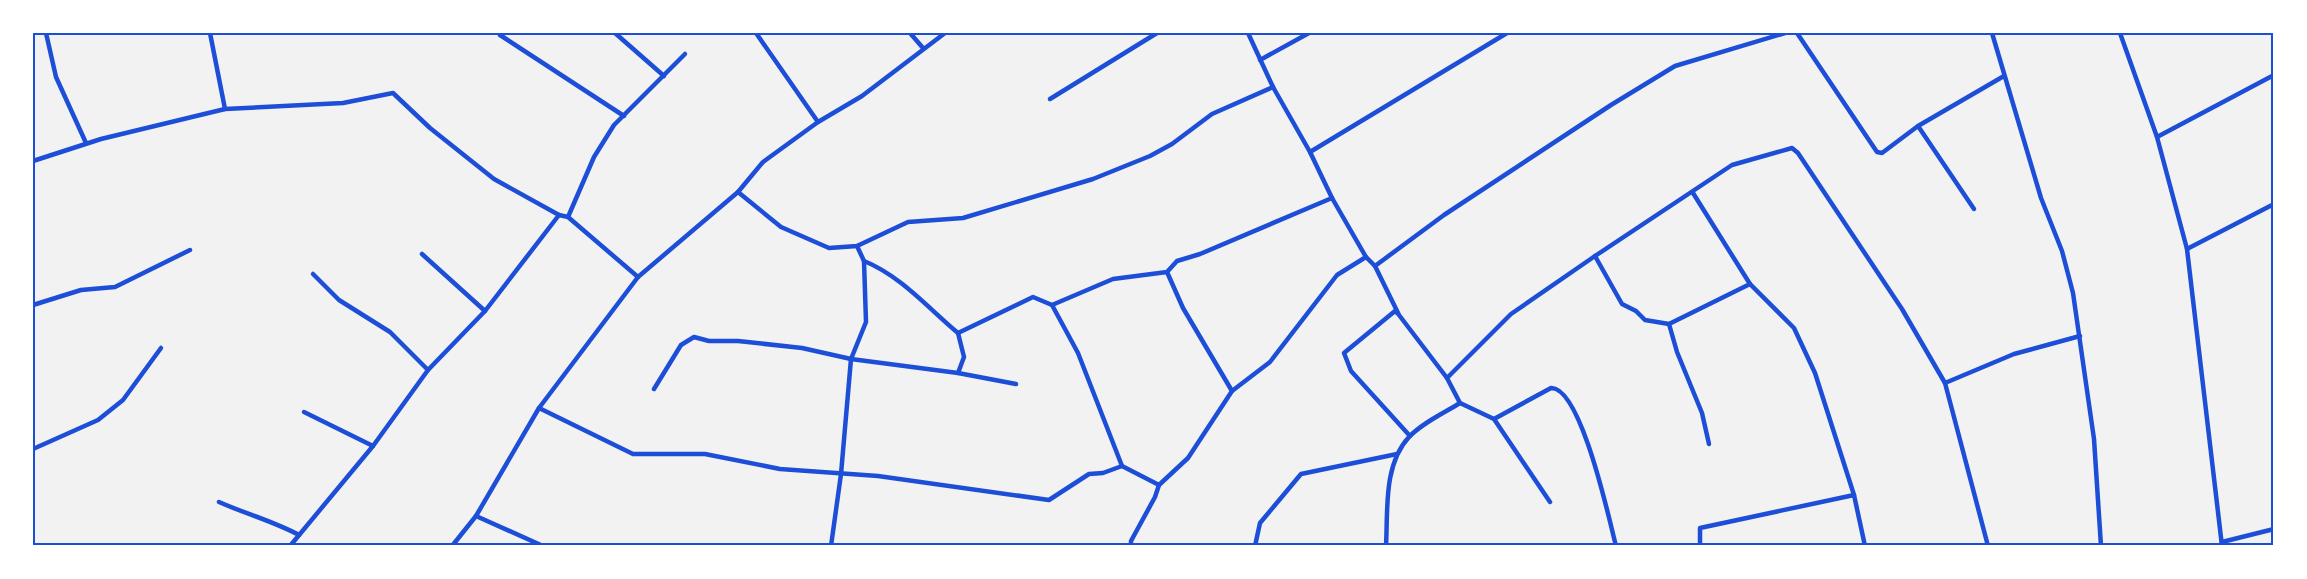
<svg xmlns="http://www.w3.org/2000/svg" width="2307" height="579" font-family="'Archivo Narrow',sans-serif">
<style>
.lines{fill:none;stroke-linecap:round;stroke-linejoin:round}
.minor{stroke:#1d4ed8;stroke-width:4.5}
.neatline{fill:none;stroke:#1d4ed8;stroke-width:2}
</style>
<rect width="100%" height="100%" fill="#f2f2f2"/>
<g class="lines">
<g class="minor">
<path d="M 46,33 L 56,77 L 86,143"/>
<path d="M 210,33 L 225,109"/>
<path d="M 615,33 L 664,76"/>
<path d="M 756,33 L 818,122"/>
<path d="M 910,33 L 923,48"/>
<path d="M 1248,33 L 1273,87 L 1310,152 L 1332,198 L 1366,257 L 1375,266 L 1399,315 L 1447,378 L 1460,403 L 1494,419 L 1550,502"/>
<path d="M 1797,33 L 1877,152 L 1882,153 L 1918,126 L 2004,76"/>
<path d="M 1992,33 L 2041,198 L 2062,251 L 2073,293 L 2094,439 L 2101,546"/>
<path d="M 2120,33 L 2157,137 L 2187,249 L 2222,546"/>
<path d="M 500,35 L 624,116"/>
<path d="M 1260,60 L 1309,33"/>
<path d="M 1050,99 L 1157,33"/>
<path d="M 1918,126 L 1974,209"/>
<path d="M 2157,137 L 2274,75"/>
<path d="M 1310,152 L 1507,33"/>
<path d="M 33,161 L 101,139 L 225,109 L 343,103 L 393,93 L 430,128 L 494,179 L 559,215 L 568,217 L 638,277"/>
<path d="M 738,192 L 781,227 L 829,248 L 857,246 L 908,222 L 963,218 L 1093,179 L 1150,156 L 1172,144 L 1212,114 L 1273,87"/>
<path d="M 1693,193 L 1750,284 L 1794,328 L 1815,373 L 1854,495 L 1865,546"/>
<path d="M 568,217 L 594,157 L 614,125 L 685,54"/>
<path d="M 2187,249 L 2274,204"/>
<path d="M 422,254 L 485,311"/>
<path d="M 1595,256 L 1622,304 L 1636,311 L 1645,320 L 1669,324"/>
<path d="M 864,261 C 901,276 928,308 958,333 L 1033,297 L 1052,305 L 1113,279 L 1167,272 L 1177,261 L 1200,254 L 1332,198"/>
<path d="M 1375,266 L 1444,215 L 1611,105 L 1675,66 L 1785,33"/>
<path d="M 1167,272 L 1183,308 L 1232,391"/>
<path d="M 313,274 L 339,300 L 390,332 L 428,370"/>
<path d="M 33,305 L 81,290 L 115,287 L 190,250"/>
<path d="M 1052,305 L 1078,353 L 1122,466 L 1159,485"/>
<path d="M 1397,313 L 1395,311 L 1344,353 L 1351,371 L 1410,436"/>
<path d="M 958,333 L 964,357 L 958,373"/>
<path d="M 1447,378 L 1511,314 L 1595,256 L 1732,165 L 1792,148 L 1798,153 L 1902,309 L 1945,383 L 1988,546"/>
<path d="M 1945,383 L 2014,354 L 2080,336"/>
<path d="M 654,389 L 681,345 L 694,337 L 709,341 L 738,341 L 802,348 L 851,359 L 958,373 L 1016,384"/>
<path d="M 539,408 L 633,454 L 705,454 L 780,469 L 878,476 L 1049,500 L 1089,474 L 1103,473 L 1122,466"/>
<path d="M 304,412 L 373,446"/>
<path d="M 1494,419 L 1551,388 C 1581,387 1609,519 1616,546"/>
<path d="M 1709,444 L 1702,413 L 1677,352 L 1669,324 L 1750,284"/>
<path d="M 33,449 L 98,420 L 123,400 L 161,348"/>
<path d="M 219,502 C 246,514 273,521 299,535"/>
<path d="M 476,516 L 543,546"/>
<path d="M 2222,542 L 2274,529"/>
<path d="M 290,546 L 373,446 L 428,370 L 485,311 L 559,215"/>
<path d="M 452,546 L 476,516 L 539,408 L 638,277 L 738,192 L 763,162 L 818,122 L 862,96 L 945,33"/>
<path d="M 831,546 L 841,474 L 851,359 L 866,322 L 864,261 L 857,246"/>
<path d="M 1131,546 L 1131,541 L 1155,497 L 1159,485 L 1188,458 L 1232,391 L 1270,362 L 1337,275 L 1366,257"/>
<path d="M 1255,546 L 1260,523 L 1301,474 L 1397,454"/>
<path d="M 1386,546 C 1388,511 1383,465 1409,437 C 1422,423 1444,413 1460,403"/>
<path d="M 1700,546 L 1700,528 L 1854,495"/>
</g>
</g>
<rect width="2307" height="579" fill="none" stroke="#ffffff" stroke-width="69"/>
<rect x="34" y="34" width="2238" height="510" class="neatline"/>
</svg>
